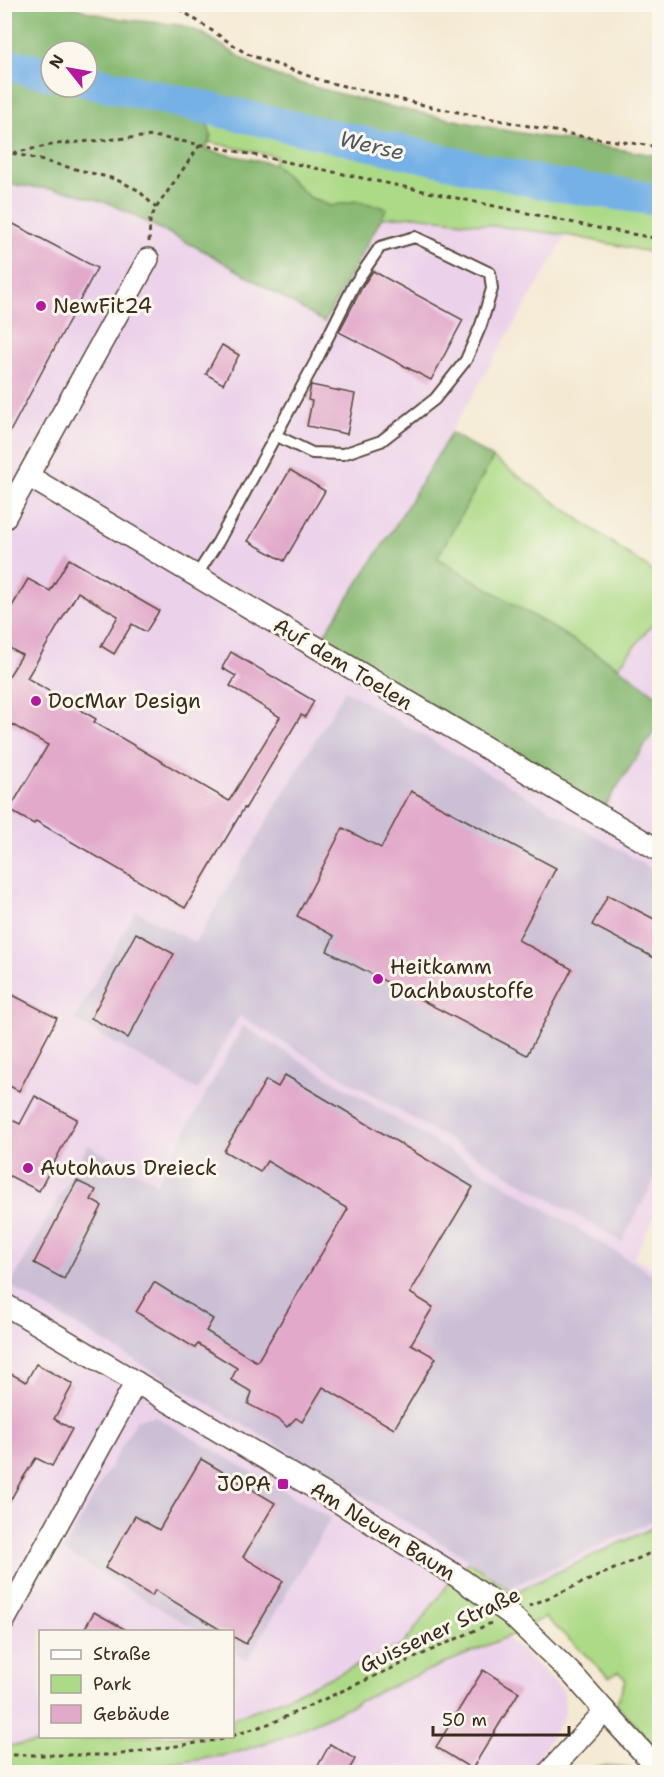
<svg xmlns="http://www.w3.org/2000/svg" width="664" height="1777" font-family="'Shantell Sans',sans-serif">
<style>
.built{fill:#ecd1ea}
.industrial{fill:#cbbfd5}
.green{fill:#adda87;stroke:#748252;stroke-width:1.5}
.forest{fill:#8aba74;stroke:#627249;stroke-width:1.5;fill-rule:evenodd}
.lines{fill:none;stroke-linecap:round;stroke-linejoin:round}
.river{stroke:#74b1e6;stroke-width:33}
.building{fill:#e2a9ca}
.lane-casing{stroke:#574739;stroke-width:14}
.street-casing{stroke:#574739;stroke-width:24}
.path{stroke:#574739;stroke-width:3;stroke-dasharray:4.5 4.5;stroke-linecap:butt}
.lane{stroke:#fff;stroke-width:10}
.street{stroke:#fff;stroke-width:21}
.poi-dot{fill:#b5179e;stroke:#fbf7ec;stroke-width:2}
.labels{text-anchor:middle;stroke-width:6;stroke-linejoin:round;paint-order:stroke}
.poi-label{font-size:21px;fill:#3b2a1e;stroke:#fbf7ec;text-anchor:start}
.street-label{font-size:21px;fill:#3b2a1e;stroke:#fbf7ec}
.water-label{font-size:22px;font-style:italic;fill:#4f5964;stroke:#fbf7ec}
</style>
<rect width="100%" height="100%" fill="#fbf7ec"/>
<filter id="ink" filterUnits="userSpaceOnUse"><feTurbulence type="fractalNoise" baseFrequency=".0167" numOctaves="2"/><feDisplacementMap in="SourceGraphic" scale="12" xChannelSelector="R" yChannelSelector="G"/><feConvolveMatrix kernelMatrix="1 2 1 2 8 2 1 2 1" color-interpolation-filters="sRGB"/></filter>
<filter id="wash" filterUnits="userSpaceOnUse"><feTurbulence type="fractalNoise" baseFrequency=".008" numOctaves="4" result="noise"/><feDisplacementMap in="SourceGraphic" scale="24" xChannelSelector="R" yChannelSelector="G"/><feGaussianBlur stdDeviation="1.35" result="paint"/><feColorMatrix in="noise" values="0 0 0 0 0 0 0 0 0 0 0 0 0 0 0 0 0 1.4 0 .05"/><feComposite in="paint" operator="in"/></filter>
<g filter="url(#wash)">
<rect width="100%" height="100%" fill="#f4e9d2"/>
<g class="built">
<path d="M 5,184 L 68,191 L 111,204 L 206,252 L 324,322 L 381,218 L 416,216 L 567,235 L 392,531 L 320,639 L 603,808 L 659,724 L 659,1207 L 634,1257 L 659,1272 L 659,1525 L 515,1592 L 455,1575 L 403,1645 L 269,1705 L 233,1718 L 232,1632 L 40,1632 L 40,1736 L 116,1737 L 5,1746 Z"/>
<path d="M 659,616 L 659,697 L 618,667 Z"/>
<path d="M 507,1638 L 564,1691 L 565,1714 L 530,1772 L 129,1772 L 233,1754 L 290,1736 L 389,1687 Z"/>
</g>
<g class="industrial">
<path d="M 345,690 L 659,873 L 659,1171 L 622,1242 L 239,1016 L 198,1090 L 74,1020 L 136,911 L 195,943 Z"/>
<path d="M 243,1026 L 659,1278 L 659,1518 L 511,1587 L 450,1548 L 10,1286 L 88,1145 L 157,1183 Z"/>
<path d="M 155,1416 L 331,1518 L 247,1661 L 233,1652 L 232,1632 L 198,1631 L 63,1551 L 137,1419 Z"/>
</g>
<g class="green">
<path d="M 204,115 L 555,194 L 659,211 L 659,254 L 567,235 L 416,216 L 381,218 L 386,208 L 356,201 L 331,206 L 309,197 L 274,164 L 276,156 L 208,142 L 211,135 Z"/>
<path d="M 493,458 L 659,576 L 659,616 L 618,667 L 437,558 Z"/>
<path d="M 659,1525 L 659,1750 L 616,1704 L 626,1680 L 618,1672 L 609,1677 L 545,1617 L 507,1637 L 389,1687 L 290,1735 L 232,1754 L 125,1772 L 5,1772 L 5,1746 L 116,1736 L 232,1736 L 233,1718 L 269,1705 L 403,1645 L 455,1575 L 469,1562 L 515,1592 Z"/>
<path d="M 603,1765 L 626,1767 L 639,1772 L 582,1772 Z"/>
</g>
<g class="forest">
<path d="M 5,4 L 68,5 L 89,12 L 120,19 L 181,25 L 202,33 L 253,65 L 284,79 L 382,105 L 503,130 L 659,156 L 659,187 L 495,159 L 302,120 L 209,99 L 204,115 L 211,135 L 206,150 L 274,164 L 309,197 L 330,206 L 356,201 L 387,208 L 324,322 L 206,252 L 111,204 L 68,191 L 5,184 ZM 51,51 L 87,51 L 87,87 L 51,87 Z"/>
<path d="M 451,433 L 493,458 L 437,558 L 618,667 L 659,697 L 659,724 L 603,808 L 321,639 L 392,531 Z"/>
</g>
<g class="lines">
<g class="river">
<path d="M 4,64 L 51,74"/>
<path d="M 87,81 L 543,183 L 660,200"/>
</g>
</g>
<g id="blocks">
<g class="building">
<path d="M 4,219 L 97,268 L 4,443 Z"/>
<path d="M 373,271 L 463,320 L 431,380 L 339,332 L 364,284 Z"/>
<path d="M 222,345 L 239,355 L 223,384 L 206,374 Z"/>
<path d="M 311,385 L 355,394 L 347,434 L 307,426 L 312,401 L 308,400 Z"/>
<path d="M 290,470 L 325,491 L 284,561 L 248,541 Z"/>
<path d="M 69,559 L 159,611 L 146,632 L 132,624 L 114,654 L 101,646 L 118,616 L 78,592 L 27,678 L 96,719 L 94,722 L 229,801 L 280,717 L 230,686 L 236,676 L 222,668 L 231,652 L 314,701 L 305,717 L 301,715 L 245,809 L 244,808 L 185,908 L 36,821 L 34,824 L 9,810 L 48,745 L 4,720 L 4,684 L 22,655 L 4,645 L 4,620 L 28,579 L 50,591 Z"/>
<path d="M 411,791 L 556,868 L 518,940 L 572,969 L 527,1055 L 327,951 L 334,936 L 297,916 L 343,828 L 381,848 Z"/>
<path d="M 608,895 L 660,922 L 660,961 L 592,925 Z"/>
<path d="M 136,933 L 174,954 L 128,1038 L 91,1018 Z"/>
<path d="M 9,993 L 57,1018 L 19,1091 L 4,1083 L 4,1001 Z"/>
<path d="M 285,1075 L 473,1187 L 410,1293 L 433,1307 L 411,1344 L 436,1358 L 394,1429 L 323,1387 L 302,1422 L 296,1418 L 287,1427 L 281,1421 L 248,1404 L 252,1392 L 231,1380 L 237,1368 L 198,1344 L 195,1348 L 136,1312 L 154,1282 L 213,1319 L 206,1331 L 257,1362 L 348,1209 L 267,1161 L 260,1172 L 224,1151 L 266,1080 L 278,1087 Z"/>
<path d="M 35,1096 L 77,1119 L 39,1191 L 4,1173 L 4,1116 L 20,1124 Z"/>
<path d="M 77,1181 L 96,1190 L 91,1200 L 102,1206 L 64,1279 L 34,1263 Z"/>
<path d="M 36,1364 L 73,1384 L 54,1419 L 72,1429 L 52,1466 L 36,1458 L 21,1481 L 4,1512 L 4,1370 L 26,1382 Z"/>
<path d="M 201,1459 L 275,1503 L 243,1557 L 283,1581 L 246,1644 L 232,1636 L 232,1632 L 224,1632 L 155,1590 L 152,1596 L 105,1568 L 135,1516 L 159,1530 Z"/>
<path d="M 94,1612 L 130,1632 L 83,1632 Z"/>
<path d="M 483,1670 L 519,1692 L 472,1769 L 436,1747 Z"/>
<path d="M 330,1744 L 355,1759 L 347,1773 L 314,1773 Z"/>
</g>
</g>
</g>
<g filter="url(#ink)">
<use href="#blocks" fill-opacity="0" stroke="#574739" stroke-width="1.5"/>
<g class="lines">
<g class="lane-casing">
<path id="lane" d="M 196,576 L 218,542 L 318,357 L 354,285 L 380,247 L 415,237 L 490,273 L 492,289 L 481,325 L 466,360 L 435,399 L 381,441 L 343,454 L 312,453 L 275,435"/>
</g>
<g class="street-casing">
<g id="street">
<path d="M 28,476 L 660,851"/>
<path d="M 4,519 L 148,259"/>
<path d="M 4,1304 L 340,1503 L 455,1575 L 510,1614 L 574,1676 L 605,1711 L 549,1772"/>
<path d="M 4,1621 L 136,1382"/>
<path d="M 605,1711 L 652,1762"/>
</g>
</g>
<g class="path">
<path d="M 172,4 L 247,54 L 323,81 L 432,107 L 580,136 L 660,147"/>
<path d="M 4,151 L 115,179 L 138,190 L 156,208"/>
<path d="M 13,153 L 56,144 L 153,136 L 230,150 L 598,228 L 660,239"/>
<path d="M 149,242 L 150,220 L 156,208 L 200,145"/>
<path d="M 529,1606 L 660,1549"/>
<path d="M 232,1736 L 274,1722 L 491,1623"/>
<path d="M 4,1755 L 115,1755 L 224,1739 L 232,1736"/>
</g>
<use href="#lane" class="lane"/>
<use href="#street" class="street"/>
</g>
</g>
<g class="poi-dot">
<circle cx="41" cy="306" r="6"/>
<circle cx="36" cy="701" r="6"/>
<circle cx="378" cy="979" r="6"/>
<circle cx="28" cy="1168" r="6"/>
<rect x="277" y="1478" width="12" height="12" rx="3"/>
</g>
<g class="labels">
<g class="poi-label">
<text x="53" y="313">NewFit24</text>
<text x="48" y="708">DocMar Design</text>
<text x="390" y="974">Heitkamm<tspan x="390" dy="24">Dachbaustoffe</tspan></text>
<text x="40" y="1175">Autohaus Dreieck</text>
<text x="271" y="1491" text-anchor="end">JOPA</text>
</g>
<g class="street-label">
<text transform="translate(343 664) rotate(31)" y="7">Auf dem Toelen</text>
<text transform="translate(383 1531) rotate(32)" y="7">Am Neuen Baum</text>
<text transform="translate(440 1630) rotate(-25)" y="7">Guissener Straße</text>
</g>
<g class="water-label">
<text transform="translate(372 145) rotate(13)" y="8">Werse</text>
</g>
</g>
<rect width="664" height="1777" fill="none" stroke="#fbf7ec" stroke-width="24"/>
<rect x="39" y="1630" width="195" height="108" fill="#fbf7ec" stroke="#aea59a" stroke-width="1.5"/>
<rect x="51" y="1650" width="30" height="9" fill="#ffffff" stroke="#aea59a" stroke-width="1.5"/>
<text x="93" y="1660" font-size="18" fill="#3b2a1e">Straße</text>
<rect x="51" y="1675" width="30" height="18" fill="#adda87" stroke="#aea59a" stroke-width="1.5"/>
<text x="93" y="1690" font-size="18" fill="#3b2a1e">Park</text>
<rect x="51" y="1705" width="30" height="18" fill="#e2a9ca" stroke="#aea59a" stroke-width="1.5"/>
<text x="93" y="1720" font-size="18" fill="#3b2a1e">Gebäude</text>
<g transform="translate(69 69) rotate(301)"><circle r="28" fill="#fbf7ec" stroke="#aea59a" stroke-width="1.5"/>
<path d="M0-4.5L10 22L0 15L-10 22Z" fill="#b5179e"/>
<text y="-9" font-size="16" font-weight="bold" text-anchor="middle" fill="#3b2a1e">N</text>
</g>
<path d="M433 1726v9h136v-9" fill="none" stroke="#3b2a1e" stroke-width="3"/>
<text x="442" y="1726" font-size="18" fill="#3b2a1e" stroke="#fbf7ec" stroke-width="4.5" paint-order="stroke">50 m</text>
</svg>
